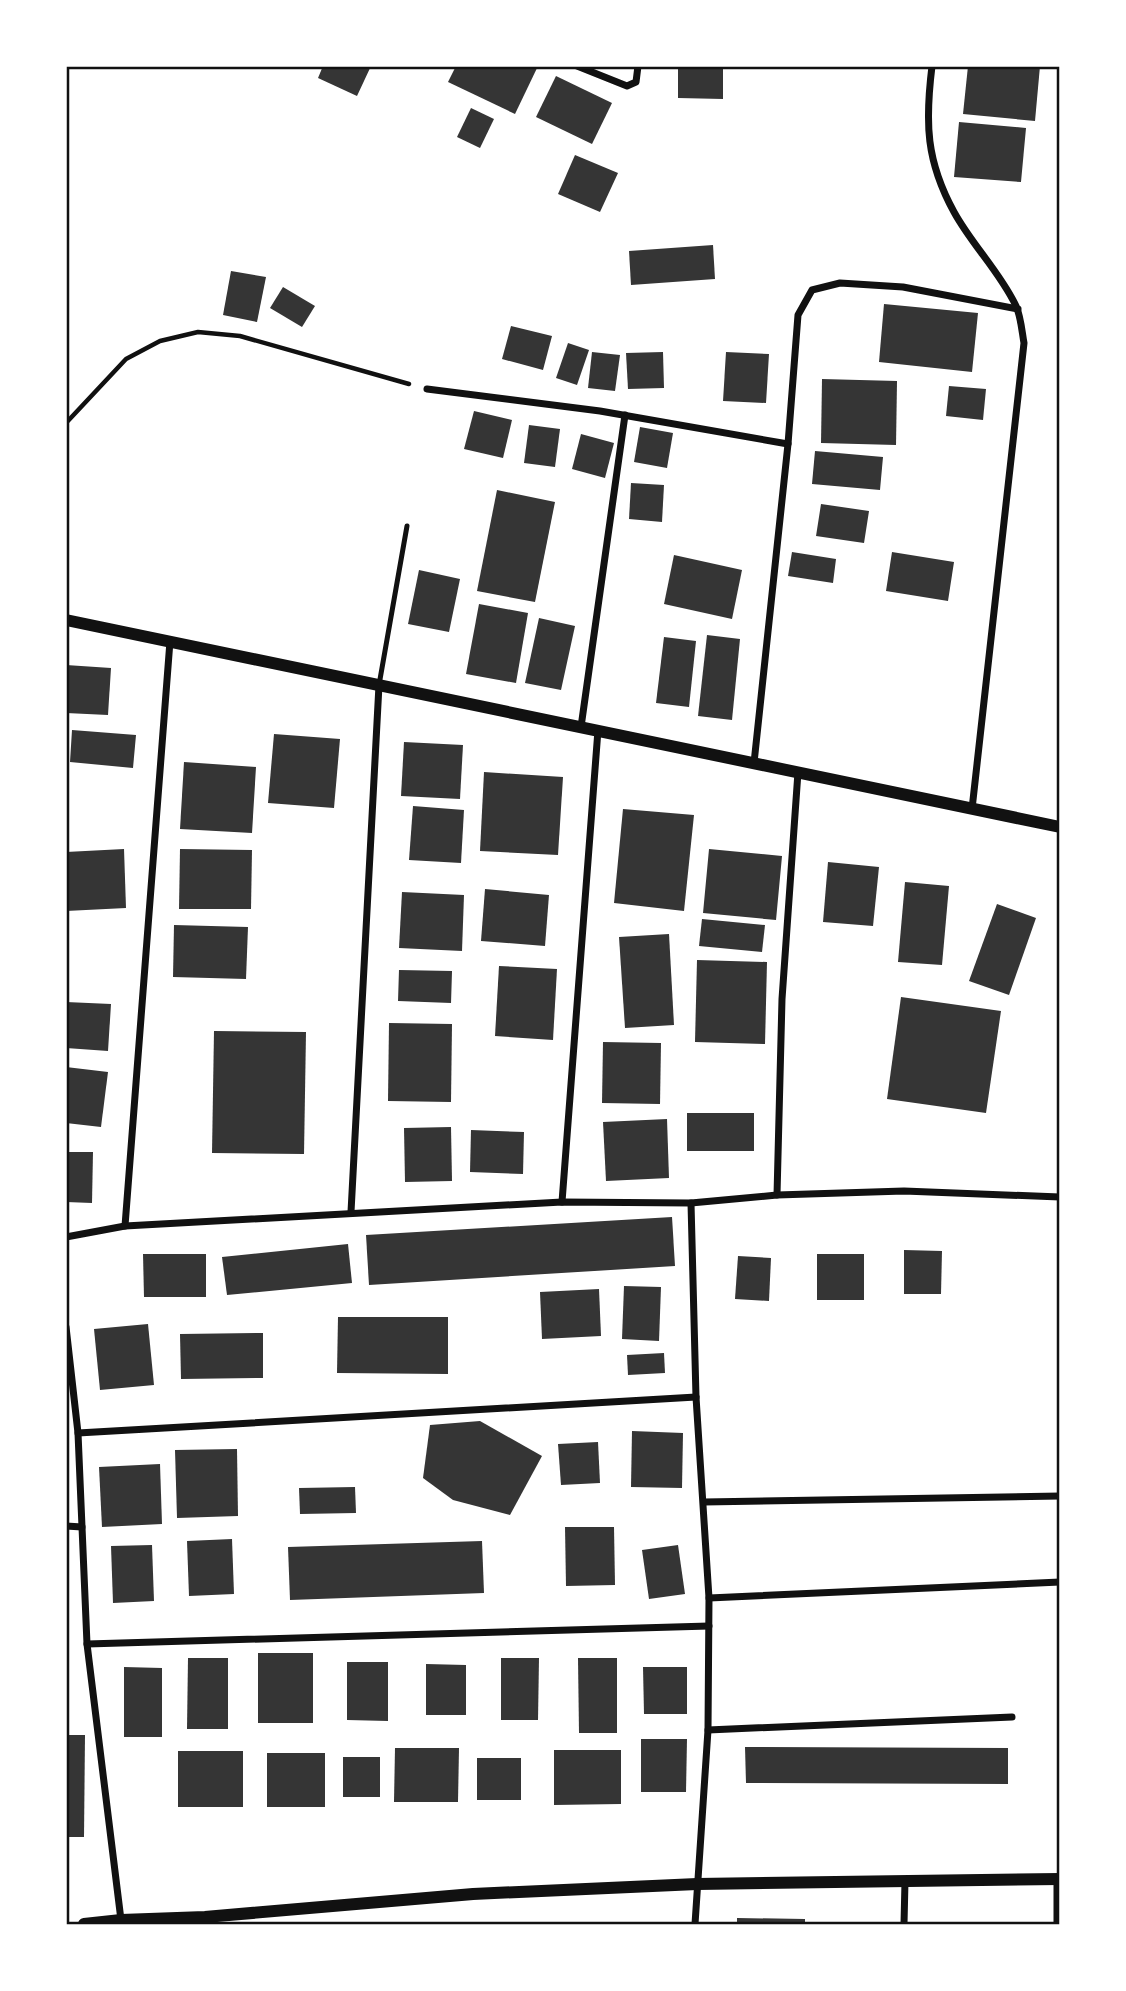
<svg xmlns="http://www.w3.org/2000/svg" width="1126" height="1991" font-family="'PT Serif',serif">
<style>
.building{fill:#353535}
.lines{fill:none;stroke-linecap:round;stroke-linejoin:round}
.path{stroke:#111;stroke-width:4.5}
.service{stroke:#111;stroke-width:5}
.minor{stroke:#111;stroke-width:7}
.tertiary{stroke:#111;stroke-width:12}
.neatline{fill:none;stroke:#111;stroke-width:2.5}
</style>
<rect width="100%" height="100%" fill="#fff"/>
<g class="building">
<path d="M 323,66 L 371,66 L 357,96 L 318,78 Z"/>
<path d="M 456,66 L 538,66 L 515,114 L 448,82 Z"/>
<path d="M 678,66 L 723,66 L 723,99 L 678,98 Z"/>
<path d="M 968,66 L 1040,66 L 1035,121 L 963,114 Z"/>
<path d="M 556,76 L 612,103 L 592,144 L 536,117 Z"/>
<path d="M 471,108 L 494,119 L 480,148 L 457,137 Z"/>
<path d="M 959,122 L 1026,128 L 1021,182 L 954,177 Z"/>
<path d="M 575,155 L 618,173 L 600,212 L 558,194 Z"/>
<path d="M 713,245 L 715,279 L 631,285 L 629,251 Z"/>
<path d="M 231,271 L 266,277 L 257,322 L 223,315 Z"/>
<path d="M 283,287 L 315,306 L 302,327 L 270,308 Z"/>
<path d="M 884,304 L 978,313 L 972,372 L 879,362 Z"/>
<path d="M 511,326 L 552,336 L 543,370 L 502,359 Z"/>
<path d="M 568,343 L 589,350 L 577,385 L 556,378 Z"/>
<path d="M 592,352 L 620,355 L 615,391 L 588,388 Z"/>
<path d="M 663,352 L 664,388 L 628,389 L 626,353 Z"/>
<path d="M 726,352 L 769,354 L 766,403 L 723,401 Z"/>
<path d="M 822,379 L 897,381 L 896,445 L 821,443 Z"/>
<path d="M 949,386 L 986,389 L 983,420 L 946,416 Z"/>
<path d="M 474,411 L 512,420 L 503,458 L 464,449 Z"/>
<path d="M 529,425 L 560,429 L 555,467 L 524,463 Z"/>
<path d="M 640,427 L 673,433 L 667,468 L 634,462 Z"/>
<path d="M 581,434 L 614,443 L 605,478 L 572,469 Z"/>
<path d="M 815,451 L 883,457 L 880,490 L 812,484 Z"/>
<path d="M 631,483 L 664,485 L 662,522 L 629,519 Z"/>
<path d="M 497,490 L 555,502 L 535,602 L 477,591 Z"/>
<path d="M 821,504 L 869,511 L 864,543 L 816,536 Z"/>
<path d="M 792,552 L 836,559 L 833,583 L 788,576 Z"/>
<path d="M 892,552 L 954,562 L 948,601 L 886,591 Z"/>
<path d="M 674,555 L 742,570 L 732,619 L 664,604 Z"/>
<path d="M 419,570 L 460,579 L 449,632 L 408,624 Z"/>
<path d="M 479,604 L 528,613 L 516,683 L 466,674 Z"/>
<path d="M 539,618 L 575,626 L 561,690 L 525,683 Z"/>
<path d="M 707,635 L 740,639 L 732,720 L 698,716 Z"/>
<path d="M 664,637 L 696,641 L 689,707 L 656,703 Z"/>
<path d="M 66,665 L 111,668 L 108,715 L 66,713 Z"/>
<path d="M 72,730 L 136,735 L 133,768 L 70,762 Z"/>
<path d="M 274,734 L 340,739 L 334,808 L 268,803 Z"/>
<path d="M 404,742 L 463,745 L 460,799 L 401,796 Z"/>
<path d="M 184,762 L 256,767 L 252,833 L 180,829 Z"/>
<path d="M 484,772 L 563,777 L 558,855 L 480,851 Z"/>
<path d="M 413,806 L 464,810 L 461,863 L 409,860 Z"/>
<path d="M 623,809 L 694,815 L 684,911 L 614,903 Z"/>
<path d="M 124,849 L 126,908 L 66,911 L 66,852 Z"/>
<path d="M 180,849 L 252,850 L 251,909 L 179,909 Z"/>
<path d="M 709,849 L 782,856 L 776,920 L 703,913 Z"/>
<path d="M 828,862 L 879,867 L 873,926 L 823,922 Z"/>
<path d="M 905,882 L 949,886 L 942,965 L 898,962 Z"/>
<path d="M 485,889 L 549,895 L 545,946 L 481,941 Z"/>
<path d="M 402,892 L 464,895 L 462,951 L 399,948 Z"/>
<path d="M 997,904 L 1036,918 L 1009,995 L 969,981 Z"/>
<path d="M 702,919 L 765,925 L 762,952 L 699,946 Z"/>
<path d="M 174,925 L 248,927 L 246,979 L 173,977 Z"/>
<path d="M 669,934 L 674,1025 L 625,1028 L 619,937 Z"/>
<path d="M 697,960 L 767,962 L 765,1044 L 695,1042 Z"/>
<path d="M 499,966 L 557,969 L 553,1040 L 495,1036 Z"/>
<path d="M 399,970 L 452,971 L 451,1003 L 398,1001 Z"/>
<path d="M 901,997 L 1001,1011 L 986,1113 L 887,1099 Z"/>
<path d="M 66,1002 L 111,1004 L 108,1051 L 66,1048 Z"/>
<path d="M 389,1023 L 452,1024 L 451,1102 L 388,1101 Z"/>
<path d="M 214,1031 L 306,1032 L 304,1154 L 212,1153 Z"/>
<path d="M 603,1042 L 661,1043 L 660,1104 L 602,1103 Z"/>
<path d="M 66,1067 L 108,1072 L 101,1127 L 66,1123 Z"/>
<rect x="687" y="1113" width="67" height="38"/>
<path d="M 667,1119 L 669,1178 L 606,1181 L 603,1122 Z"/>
<path d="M 451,1127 L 452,1181 L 405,1182 L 404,1128 Z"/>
<path d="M 471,1130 L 524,1132 L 523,1174 L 470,1172 Z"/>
<path d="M 66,1152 L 93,1152 L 92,1203 L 66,1202 Z"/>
<path d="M 672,1217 L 675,1266 L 369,1285 L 366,1235 Z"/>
<path d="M 348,1244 L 352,1283 L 227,1295 L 222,1257 Z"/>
<path d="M 904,1250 L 942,1251 L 941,1294 L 904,1294 Z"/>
<path d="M 143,1254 L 206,1254 L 206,1297 L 144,1297 Z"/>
<rect x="817" y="1254" width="47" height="46"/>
<path d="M 738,1256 L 771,1258 L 769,1301 L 735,1299 Z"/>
<path d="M 624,1286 L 661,1287 L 659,1341 L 622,1339 Z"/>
<path d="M 599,1289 L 601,1336 L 542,1339 L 540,1292 Z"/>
<path d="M 338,1317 L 448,1317 L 448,1374 L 337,1373 Z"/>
<path d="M 148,1324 L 154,1385 L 100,1390 L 94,1329 Z"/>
<path d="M 263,1333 L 263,1378 L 181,1379 L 180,1334 Z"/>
<path d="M 664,1353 L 665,1373 L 628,1375 L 627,1355 Z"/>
<path d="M 480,1421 L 542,1456 L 510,1515 L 453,1500 L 423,1478 L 430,1425 Z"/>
<path d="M 632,1431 L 683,1433 L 682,1488 L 631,1487 Z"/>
<path d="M 598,1442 L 600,1483 L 561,1485 L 558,1444 Z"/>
<path d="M 237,1449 L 238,1516 L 177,1518 L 175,1450 Z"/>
<path d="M 160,1464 L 162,1524 L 102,1527 L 99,1467 Z"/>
<path d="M 355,1487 L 356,1513 L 300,1514 L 299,1488 Z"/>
<path d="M 565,1527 L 614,1527 L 615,1585 L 566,1586 Z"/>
<path d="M 232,1539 L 234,1594 L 189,1596 L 187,1541 Z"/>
<path d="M 482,1541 L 484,1593 L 290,1600 L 288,1547 Z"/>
<path d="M 152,1545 L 154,1601 L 113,1603 L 111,1546 Z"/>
<path d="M 678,1545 L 685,1594 L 649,1599 L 642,1550 Z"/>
<rect x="258" y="1653" width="55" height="70"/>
<path d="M 188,1658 L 228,1658 L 228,1729 L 187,1729 Z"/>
<path d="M 501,1658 L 539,1658 L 538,1720 L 501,1720 Z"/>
<path d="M 578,1658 L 617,1658 L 617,1733 L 579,1733 Z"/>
<path d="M 347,1662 L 388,1662 L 388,1721 L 347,1720 Z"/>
<path d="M 426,1664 L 466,1665 L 466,1715 L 426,1715 Z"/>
<path d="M 124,1667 L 162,1668 L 162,1737 L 124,1737 Z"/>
<path d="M 643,1667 L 687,1667 L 687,1714 L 644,1714 Z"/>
<path d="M 66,1735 L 85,1735 L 84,1837 L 66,1837 Z"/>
<path d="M 641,1739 L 687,1739 L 686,1792 L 641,1792 Z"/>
<path d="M 745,1747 L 1008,1748 L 1008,1784 L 746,1783 Z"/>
<path d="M 395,1748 L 459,1748 L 458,1802 L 394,1802 Z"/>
<path d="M 554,1750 L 621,1750 L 621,1804 L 554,1805 Z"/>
<rect x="178" y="1751" width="65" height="56"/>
<rect x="267" y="1753" width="58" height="54"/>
<rect x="343" y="1757" width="37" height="40"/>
<rect x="477" y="1758" width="44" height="42"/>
<path d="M 737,1918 L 805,1919 L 805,1924 L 737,1924 Z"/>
</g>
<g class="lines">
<path class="path" d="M 66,423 L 126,359 L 160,341 L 198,332 L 240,336 L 409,384"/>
<path class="service" d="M 379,685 L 407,526"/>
<g class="minor">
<path d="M 577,66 L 627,86 L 636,82 L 638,66"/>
<path d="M 932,66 C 925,123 926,161 954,212 C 972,245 1000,272 1016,306 C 1021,317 1022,332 1024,343 L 972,809"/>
<path d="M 427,389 L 600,411 L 788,444"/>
<path d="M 581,727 L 625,415"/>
<path d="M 754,763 L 788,444 L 798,315 L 812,290 L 840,283 L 903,287 L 1018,309"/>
<path d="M 777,1195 L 782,999 L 798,772"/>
<path d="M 562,1202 L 598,730"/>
<path d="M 691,1203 L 696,1397 L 709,1598 L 708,1730 L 695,1924"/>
<path d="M 351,1212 L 379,685"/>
<path d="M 125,1226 L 170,641"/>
<path d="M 66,1237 L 125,1226 L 562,1202 L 691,1203 L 777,1195 L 904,1191 L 1060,1197"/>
<path d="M 66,1327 L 78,1433 L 87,1644 L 121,1920"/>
<path d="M 78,1433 L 696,1397"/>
<path d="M 704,1502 L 1060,1496"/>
<path d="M 66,1526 L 82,1527"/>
<path d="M 709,1598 L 1060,1582"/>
<path d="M 87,1644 L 709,1626"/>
<path d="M 708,1730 L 1012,1717"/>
<path d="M 904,1924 L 905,1881"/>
<path d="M 1057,1924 L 1057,1879"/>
</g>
<g class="tertiary">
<path d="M 66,620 L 1060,827"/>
<path d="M 84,1924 L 121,1920 L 205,1917 L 473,1894 L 697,1884 L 1060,1879"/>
</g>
</g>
<rect width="1126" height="1991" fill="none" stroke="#ffffff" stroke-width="136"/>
<rect x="68" y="68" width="990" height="1855" class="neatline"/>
</svg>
